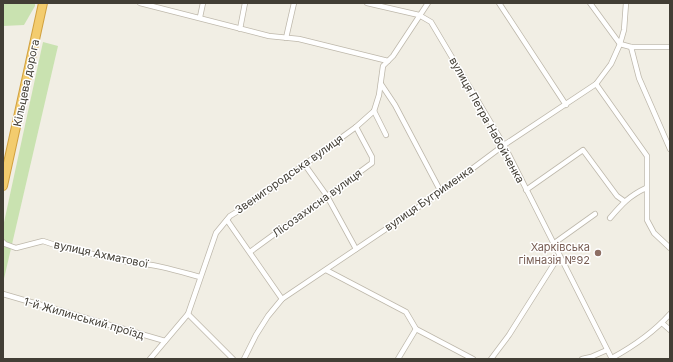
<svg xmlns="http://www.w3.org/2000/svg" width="673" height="362" font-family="Inter,sans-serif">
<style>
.green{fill:#c9e2b0}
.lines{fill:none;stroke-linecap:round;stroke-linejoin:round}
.street-casing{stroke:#beb8ab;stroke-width:6}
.highway-casing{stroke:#d1a13f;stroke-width:10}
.street{stroke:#fff;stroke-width:4.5}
.highway{stroke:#f3cc6e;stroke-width:8}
.education-dot{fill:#8d6e63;stroke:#fff;stroke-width:1.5}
.labels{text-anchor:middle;stroke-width:3;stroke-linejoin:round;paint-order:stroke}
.street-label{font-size:11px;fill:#423e35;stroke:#fff}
.education-label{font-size:11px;fill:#785e54;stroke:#fff;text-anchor:end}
</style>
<rect width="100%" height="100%" fill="#f1eee4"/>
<g class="green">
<path d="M 3,3 L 35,3 L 35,6 L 24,25 L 3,26 Z"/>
<path d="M 43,42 L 58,46 L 3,283 L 3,227 Z"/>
</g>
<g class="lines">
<g class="street-casing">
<g id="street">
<path d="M 140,3 L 269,36 L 299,39 L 388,61"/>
<path d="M 367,3 L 419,15 L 431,22 L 504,145 L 612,359"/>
<path d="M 499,3 L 566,105"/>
<path d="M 590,3 L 620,44 L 631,47 L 639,78 L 670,149"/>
<path d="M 200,17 L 203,3"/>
<path d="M 240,29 L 245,3"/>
<path d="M 286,38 L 294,3"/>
<path d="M 631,47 L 670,47"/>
<path d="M 381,84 L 395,105 L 441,192"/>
<path d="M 596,84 L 647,156 L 647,220 L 654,233 L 670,248"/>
<path d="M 374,111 L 386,135"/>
<path d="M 305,165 L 327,196 L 356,249"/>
<path d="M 526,190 L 583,150 L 617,196 L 624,201"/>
<path d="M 610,218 C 622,204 629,196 646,188"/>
<path d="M 227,220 L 282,299"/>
<path d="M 3,242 L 5,244 L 16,248 L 43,241 L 61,247 L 133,263 C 156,264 178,271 200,277"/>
<path d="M 553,244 L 595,214"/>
<path d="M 250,252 L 372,163 L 372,157 L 356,127"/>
<path d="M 326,270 L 406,312 L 416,329 L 473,359"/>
<path d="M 3,294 L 165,341"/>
<path d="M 188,314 L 233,359"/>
<path d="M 662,323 L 670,330"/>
<path d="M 612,358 C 634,346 653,333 670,314"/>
<path d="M 150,359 L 188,314 L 216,233 L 230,216 L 253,202 L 356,127 L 374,111 L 379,95 L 383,66 L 393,56 L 428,3"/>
<path d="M 244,359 L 256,335 L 268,316 L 282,299 L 441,192 L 504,145 L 596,84 L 611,64 L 620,44 L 624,30 L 626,3"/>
<path d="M 398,359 L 416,329"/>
<path d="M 491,359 L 509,335 L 559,256"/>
<path d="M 582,359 L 591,357 L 607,350"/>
</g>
</g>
<g class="highway-casing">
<path id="highway" d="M 3,186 L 43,3"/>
</g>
<use href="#street" class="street"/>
<use href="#highway" class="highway"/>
</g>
<circle class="education-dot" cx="598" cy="253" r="4"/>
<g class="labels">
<g class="street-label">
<text transform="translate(26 83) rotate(-78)" y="4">Кільцева дорога</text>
<text transform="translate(487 120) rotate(61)" y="4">вулиця Петра Набойченка</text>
<text transform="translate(289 174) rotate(-35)" y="4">Звенигородська вулиця</text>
<text transform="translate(429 198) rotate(-35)" y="4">вулиця Бугрименка</text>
<text transform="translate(317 203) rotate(-36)" y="4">Лісозахисна вулиця</text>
<text transform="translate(101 254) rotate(12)" y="4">вулиця Ахматової</text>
<text transform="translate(84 318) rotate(16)" y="4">1-й Жилинський проїзд</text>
</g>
<g class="education-label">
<text x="590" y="251">Харківська<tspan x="590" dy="13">гімназія №92</tspan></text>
</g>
</g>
<rect width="673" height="362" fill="none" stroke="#423e35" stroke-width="8"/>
</svg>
